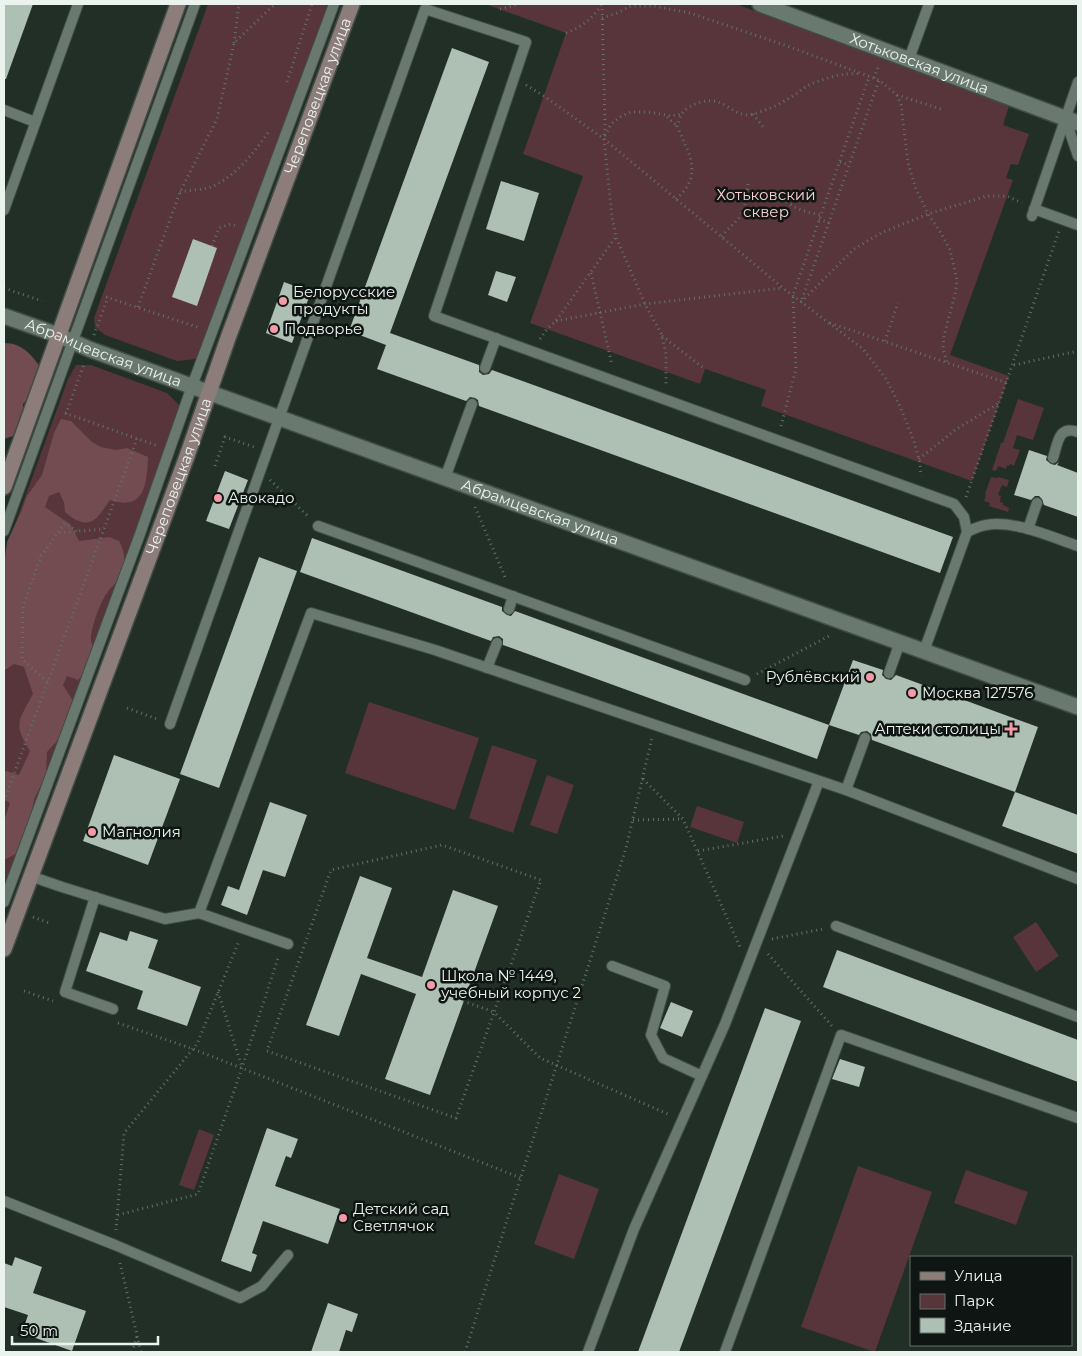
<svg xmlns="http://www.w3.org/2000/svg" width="1082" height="1356" font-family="Montserrat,sans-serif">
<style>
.green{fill:#57353a}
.forest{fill:#724c51}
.building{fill:#aebfb4}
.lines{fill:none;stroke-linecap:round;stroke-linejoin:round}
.service-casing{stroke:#404c45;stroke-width:12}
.minor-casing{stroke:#404c45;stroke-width:18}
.tertiary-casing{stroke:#404c45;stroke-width:18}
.secondary-casing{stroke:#404c45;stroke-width:18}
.path{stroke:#647069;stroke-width:3;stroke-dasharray:1 4;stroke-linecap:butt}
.service{stroke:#69796f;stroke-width:10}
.minor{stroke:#69796f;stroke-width:15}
.tertiary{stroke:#69796f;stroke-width:15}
.secondary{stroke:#8c7c7a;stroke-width:15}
.poi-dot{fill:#f39aa7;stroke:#0f1512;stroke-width:2}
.labels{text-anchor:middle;stroke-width:5;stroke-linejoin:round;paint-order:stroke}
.street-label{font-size:15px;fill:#eaf3ee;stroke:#0f1512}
.park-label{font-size:15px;fill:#facfd4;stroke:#0f1512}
.poi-label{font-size:15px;fill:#eaf3ee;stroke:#0f1512;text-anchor:start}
</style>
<rect width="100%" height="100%" fill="#212f27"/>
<g class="green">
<path d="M 208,4 L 335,4 L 209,345 L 196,359 L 177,361 L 105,335 L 95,327 L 94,318 Z"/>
<path d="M 485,4 L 736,4 L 1009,106 L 1003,125 L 1029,134 L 1018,165 L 1011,164 L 1006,178 L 1013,180 L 950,355 L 1009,376 L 972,481 L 761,406 L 766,390 L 705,369 L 700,384 L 530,323 L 583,176 L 523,154 L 566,33 Z"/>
<path d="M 76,365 L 91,365 L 167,393 L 181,407 L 4,899 L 4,555 L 68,379 Z"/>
<path d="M 1018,399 L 1044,408 L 1033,440 L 1017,435 L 1013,448 L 1020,450 L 1014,466 L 1010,464 L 1009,466 L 1007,465 L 1006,469 L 998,466 L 996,471 L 992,470 L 1001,443 L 1003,443 Z"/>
<path d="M 991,477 L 997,478 L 998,477 L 1009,480 L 1007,487 L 1002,485 L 998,495 L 1001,496 L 1000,502 L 1003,503 L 1003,505 L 1009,508 L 1008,512 L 989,506 L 990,503 L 984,501 L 986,495 L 985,494 Z"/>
<path d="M 369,702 L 479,738 L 455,810 L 345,773 Z"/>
<path d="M 492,745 L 537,760 L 513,833 L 469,818 Z"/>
<path d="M 547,775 L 574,785 L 557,834 L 530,825 Z"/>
<path d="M 697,806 L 744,822 L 737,843 L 690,827 Z"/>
<path d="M 1036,922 L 1059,956 L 1036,972 L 1013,937 Z"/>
<path d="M 199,1129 L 214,1135 L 194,1190 L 179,1185 Z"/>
<path d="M 858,1166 L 932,1192 L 875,1352 L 801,1327 Z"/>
<path d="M 966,1170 L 1028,1192 L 1016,1225 L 954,1203 Z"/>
<path d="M 559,1174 L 599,1189 L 574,1259 L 534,1244 Z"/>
</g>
<g class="forest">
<path d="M 4,343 C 22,343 31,354 41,368 L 38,386 L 23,404 L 23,420 L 16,435 L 4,439 Z"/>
<path d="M 61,419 L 71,421 L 92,442 L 101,447 L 116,450 L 127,448 L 148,457 C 147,483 145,512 110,500 C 102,510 95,528 79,521 C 74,520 69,515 65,512 L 64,502 L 59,492 L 49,496 L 45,507 L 70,524 L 79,541 L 109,537 L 119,541 C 125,551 127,567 120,578 C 116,583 111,587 107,593 C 101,600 90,630 91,640 C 91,645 95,650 97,654 L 93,663 L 78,680 L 67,676 L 63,685 L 75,704 L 65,732 L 47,752 L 46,775 L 34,799 L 29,829 L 17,853 L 4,860 L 4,821 L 10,803 L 4,799 L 4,772 L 6,771 L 19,775 L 30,751 C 13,723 18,722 33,694 L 24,667 L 14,664 L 5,670 L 4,680 L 4,569 L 7,542 L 21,512 L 27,496 L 42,475 L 54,433 Z"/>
</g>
<g class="building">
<path d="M 4,4 L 33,4 L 6,79 L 4,79 Z"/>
<path d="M 452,48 L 489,62 L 390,333 L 479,365 L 479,372 L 483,375 L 489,374 L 492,370 L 953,537 L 940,573 L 479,406 L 478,400 L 475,398 L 470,397 L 466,401 L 377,369 L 386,345 L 349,331 Z"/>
<path d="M 501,181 L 539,193 L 524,241 L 486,229 Z"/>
<path d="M 193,239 L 217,248 L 197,306 L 172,297 Z"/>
<path d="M 496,271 L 516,277 L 507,302 L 488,295 Z"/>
<path d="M 284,282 L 311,292 L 292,343 L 266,333 Z"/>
<path d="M 1029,450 L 1047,456 L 1046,460 L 1051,464 L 1055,465 L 1059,462 L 1057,465 L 1078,473 L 1078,517 L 1044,505 L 1042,499 L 1039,496 L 1035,496 L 1031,500 L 1014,495 Z"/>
<path d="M 225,471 L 248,480 L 229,529 L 206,521 Z"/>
<path d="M 312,538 L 502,607 L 502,611 L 507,615 L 511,616 L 515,611 L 829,725 L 817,759 L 503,645 L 503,639 L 499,636 L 493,637 L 491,641 L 300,572 Z"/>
<path d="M 259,557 L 297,571 L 219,788 L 180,774 Z"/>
<path d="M 853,660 L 883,670 L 882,675 L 886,679 L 891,680 L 896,675 L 1038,727 L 1015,792 L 872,740 L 871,734 L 867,731 L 861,732 L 859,735 L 829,725 Z"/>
<path d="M 114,755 L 180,779 L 148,865 L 83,841 Z"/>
<path d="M 1015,792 L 1078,815 L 1078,854 L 1002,826 Z"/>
<path d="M 270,802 L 307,815 L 285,877 L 263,870 L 247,915 L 221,905 L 228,886 L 239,890 Z"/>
<path d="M 360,876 L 392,888 L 367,958 L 422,977 L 453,890 L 498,906 L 430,1095 L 385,1079 L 416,994 L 361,974 L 339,1036 L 306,1025 Z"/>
<path d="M 130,931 L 158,940 L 148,968 L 201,987 L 187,1026 L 137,1009 L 143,991 L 86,971 L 100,932 L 127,941 Z"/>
<path d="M 837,950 L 1078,1040 L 1078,1082 L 823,987 Z"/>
<path d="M 671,1002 L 693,1011 L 682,1037 L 660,1028 Z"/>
<path d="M 765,1008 L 801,1021 L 679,1352 L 638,1352 Z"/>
<path d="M 840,1059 L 865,1067 L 859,1087 L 832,1079 Z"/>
<path d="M 267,1128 L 298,1139 L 291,1158 L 286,1156 L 275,1186 L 340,1209 L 328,1244 L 263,1221 L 252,1253 L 257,1255 L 251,1272 L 221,1261 Z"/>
<path d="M 15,1257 L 42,1267 L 33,1293 L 86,1311 L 72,1351 L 22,1333 L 28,1315 L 4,1307 L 4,1263 L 12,1266 Z"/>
<path d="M 328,1303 L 358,1314 L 352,1332 L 346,1330 L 339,1352 L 311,1352 Z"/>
</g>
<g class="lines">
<g class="service-casing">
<g id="service">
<path d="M 909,59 L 929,4"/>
<path d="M 4,110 L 35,122"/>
<path d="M 1065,118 L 1078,156"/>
<path d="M 1034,209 L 1078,225"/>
<path d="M 4,210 L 78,4"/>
<path d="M 1032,216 L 1078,82"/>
<path d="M 485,368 L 496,338"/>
<path d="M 1053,458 C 1058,443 1058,425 1078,432"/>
<path d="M 445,478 L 472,404"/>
<path d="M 318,526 L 745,680"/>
<path d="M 1028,529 L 1037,503"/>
<path d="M 4,531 L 195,4"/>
<path d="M 967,532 C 973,529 979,526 986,525 C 1015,520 1051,537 1078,546"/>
<path d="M 509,609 L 513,596"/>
<path d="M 487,668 L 497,643"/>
<path d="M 889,673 L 900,642"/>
<path d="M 170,724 L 425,9 L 526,42 L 434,316 L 954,504 L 964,517 L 967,532 L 924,651"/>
<path d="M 846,790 L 865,738"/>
<path d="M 30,876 L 62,887 L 165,919 L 199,913 L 311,613 L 435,650 L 846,790 L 1078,879"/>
<path d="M 95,897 L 65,992 L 113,1009"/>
<path d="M 4,902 L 140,534 L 192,386 L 334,4"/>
<path d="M 199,913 L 288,944"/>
<path d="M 836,926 L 1078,1017"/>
<path d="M 612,966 L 665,986 L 651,1035 L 663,1058 L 702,1076"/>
<path d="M 4,1201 L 115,1245 L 240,1298 L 262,1286 L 288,1255"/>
<path d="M 588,1352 L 634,1229 L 725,1024 L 819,781"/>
<path d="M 725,1352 L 841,1035 L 1078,1118"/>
</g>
</g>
<g class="minor-casing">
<g id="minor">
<path id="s1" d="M 760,4 L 1078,123"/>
</g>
</g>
<g class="tertiary-casing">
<g id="tertiary">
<path id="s2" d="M 4,316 L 58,335 L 89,349 L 1078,707"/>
</g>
</g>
<g class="secondary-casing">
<g id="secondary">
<path d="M 4,487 L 178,4"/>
<path id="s3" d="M 4,949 L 187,456 L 228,338 L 352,4"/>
</g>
</g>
<g class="path">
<path d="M 602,4 L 605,124 L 604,139 L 612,217 L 616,237 L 645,304 L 662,335 L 666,354 L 666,386"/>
<path d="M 500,9 L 519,4"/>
<path d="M 602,18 L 617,13 L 631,6 L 654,6 L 690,13 L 790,47 L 879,80 L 897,95 L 944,110"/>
<path d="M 566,33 C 582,27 593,18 602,4"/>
<path d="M 234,43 L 239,4"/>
<path d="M 874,78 L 879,65"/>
<path d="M 287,82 L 312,4"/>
<path d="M 526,85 L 544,96 L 604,139 L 783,288 L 863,349 L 886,379 L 899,404 L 914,441 L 920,463 L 921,476"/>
<path d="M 897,95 L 901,105 L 908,163 L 916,189 L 928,214 L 941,233 L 950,250 L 957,280 L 955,294 L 944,336 L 943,349 L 947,362"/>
<path d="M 753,114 L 763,127"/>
<path d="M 667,117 L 677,126"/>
<path d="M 605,136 L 611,124 L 620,117 L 631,112 L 648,112 L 671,116 L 681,114"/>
<path d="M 840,162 L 849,165"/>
<path d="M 180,192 C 189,190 202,190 211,187 C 237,176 255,151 270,130"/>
<path d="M 780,194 C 789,208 805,212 821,215"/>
<path d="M 676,199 C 704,175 689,154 677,126 C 679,122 680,116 683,112 C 691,104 707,98 718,102 C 730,106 739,118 753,114 C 765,111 778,105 788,99 C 795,95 801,90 807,86 C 822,79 843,72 859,74"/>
<path d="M 819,219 L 829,223"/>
<path d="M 722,237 C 727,229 732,226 738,219 C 746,210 746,195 748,184"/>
<path d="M 212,246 L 219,228 L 231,224 L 238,226"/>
<path d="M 591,273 L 612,365"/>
<path d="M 4,288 L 42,301"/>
<path d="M 106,297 L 200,328"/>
<path d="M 802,299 L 879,80"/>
<path d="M 801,302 L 854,249 L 881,233 L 928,214 L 987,196 L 1007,196 L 1022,203"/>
<path d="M 138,307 L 180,192 L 217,119 L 234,43 L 275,4"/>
<path d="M 556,321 L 645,304 L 783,288"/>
<path d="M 830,323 L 1007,383"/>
<path d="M 94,335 L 108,297"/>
<path d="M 662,336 L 705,369"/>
<path d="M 540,339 L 547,329 L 556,321 L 615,238"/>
<path d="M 885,341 L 898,303"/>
<path d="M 1014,365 L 1078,351"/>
<path d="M 65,413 L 158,446"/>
<path d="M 66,414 L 84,364"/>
<path d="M 781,426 L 796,369 L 793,295 L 869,77"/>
<path d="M 919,459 L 955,430 L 999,403"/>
<path d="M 215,466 L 225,437 L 254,447"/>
<path d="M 270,480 L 309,517"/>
<path d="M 966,497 L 1059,231"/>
<path d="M 475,507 L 505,577"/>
<path d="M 58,532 L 65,523 L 77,531"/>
<path d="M 757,674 L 831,635"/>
<path d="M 47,682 L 22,659 L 23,607 L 41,556 L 58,533 L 103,529"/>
<path d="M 127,708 L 157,719"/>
<path d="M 643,779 L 683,819 L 740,947"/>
<path d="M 4,801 L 137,439"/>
<path d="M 633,820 L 683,819"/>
<path d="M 698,851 L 783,836"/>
<path d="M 33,917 L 49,923"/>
<path d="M 772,939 L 823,929"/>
<path d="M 768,954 L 832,1026"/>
<path d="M 24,991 L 53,1001"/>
<path d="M 218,992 L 242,1067"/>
<path d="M 463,1001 L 494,1012 L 456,1118 L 267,1051 L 331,870 L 442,845 L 541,880 L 494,1012 L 540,1058 L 670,1115"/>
<path d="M 118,1023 L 193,1049 L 521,1178"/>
<path d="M 118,1215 L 198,1194 L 242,1068 L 279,955"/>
<path d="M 116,1230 L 124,1133 L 197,1044 L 239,941"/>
<path d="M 120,1263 L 141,1352"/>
<path d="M 132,1352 L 137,1336"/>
<path d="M 465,1352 L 626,848 L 652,738"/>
</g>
<use href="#service" class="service"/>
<use href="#minor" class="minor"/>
<use href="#tertiary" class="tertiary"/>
<use href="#secondary" class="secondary"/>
</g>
<g class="poi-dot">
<circle cx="283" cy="301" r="5"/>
<circle cx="274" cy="329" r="5"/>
<circle cx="218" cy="498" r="5"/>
<circle cx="870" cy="677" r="5"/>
<circle cx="912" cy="693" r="5"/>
<path d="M1008.5 721.5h5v5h5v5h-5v5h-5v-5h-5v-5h5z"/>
<circle cx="92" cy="832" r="5"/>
<circle cx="431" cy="985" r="5"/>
<circle cx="343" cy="1218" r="5"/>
</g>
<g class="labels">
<g class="street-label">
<text dy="5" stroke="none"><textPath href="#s1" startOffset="170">Хотьковская улица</textPath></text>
<text dy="5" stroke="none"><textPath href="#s3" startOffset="909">Череповецкая улица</textPath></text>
<text dy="5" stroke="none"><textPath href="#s2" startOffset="106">Абрамцевская улица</textPath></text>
<text dy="5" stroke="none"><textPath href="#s3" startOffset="504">Череповецкая улица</textPath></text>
<text dy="5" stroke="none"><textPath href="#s2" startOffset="571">Абрамцевская улица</textPath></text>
</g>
<g class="park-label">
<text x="766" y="200">Хотьковский<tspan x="766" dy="17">сквер</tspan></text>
</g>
<g class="poi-label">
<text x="293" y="297">Белорусские<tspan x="293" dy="17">продукты</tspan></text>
<text x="284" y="334">Подворье</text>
<text x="228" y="503">Авокадо</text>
<text x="860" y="682" text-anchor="end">Рублёвский</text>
<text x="922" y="698">Москва 127576</text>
<text x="1001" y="734" text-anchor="end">Аптеки столицы</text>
<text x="102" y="837">Магнолия</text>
<text x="441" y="981">Школа № 1449,<tspan x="441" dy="17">учебный корпус 2</tspan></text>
<text x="353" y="1214">Детский сад<tspan x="353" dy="17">Светлячок</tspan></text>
</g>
</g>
<rect width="1082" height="1356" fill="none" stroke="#eaf3ee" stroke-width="10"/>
<rect x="910" y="1256" width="162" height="90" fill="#0f1512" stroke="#676e6a"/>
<rect x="920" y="1272" width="25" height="8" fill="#8c7c7a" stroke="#676e6a"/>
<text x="954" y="1281" font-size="15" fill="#eaf3ee">Улица</text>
<rect x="920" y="1294" width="25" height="15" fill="#57353a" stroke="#676e6a"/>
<text x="954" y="1306" font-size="15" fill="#eaf3ee">Парк</text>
<rect x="920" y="1318" width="25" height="15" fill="#aebfb4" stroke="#676e6a"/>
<text x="954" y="1331" font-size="15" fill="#eaf3ee">Здание</text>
<path d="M12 1336v8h146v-8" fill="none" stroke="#eaf3ee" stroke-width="2.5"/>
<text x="20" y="1336" font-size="15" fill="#eaf3ee" stroke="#0f1512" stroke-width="4" paint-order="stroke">50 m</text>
</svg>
